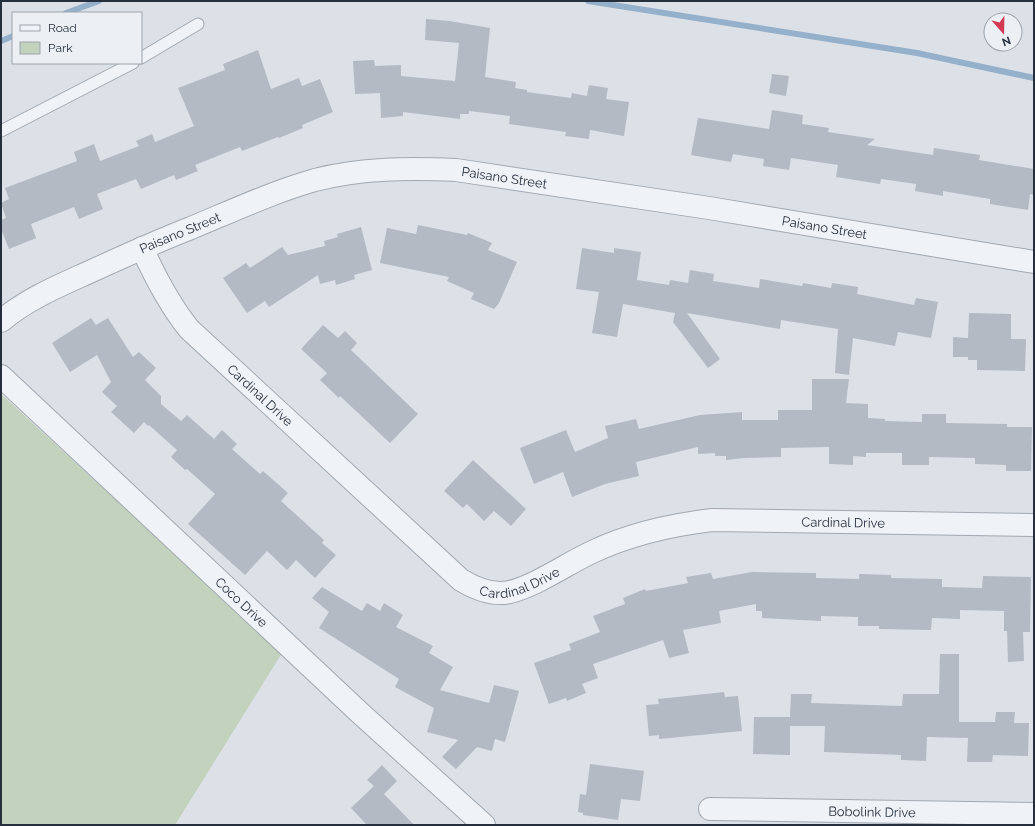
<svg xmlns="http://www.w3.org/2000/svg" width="1035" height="826" font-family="Raleway,sans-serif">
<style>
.green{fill:#c3d2bd}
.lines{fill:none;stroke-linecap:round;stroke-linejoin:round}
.stream{stroke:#95b0ca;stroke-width:6}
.building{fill:#b3bac4}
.lane-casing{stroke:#a1a8b1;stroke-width:13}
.street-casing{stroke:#a1a8b1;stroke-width:24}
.lane{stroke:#eff2f6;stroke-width:11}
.street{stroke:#eff2f6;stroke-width:22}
.labels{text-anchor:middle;stroke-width:3;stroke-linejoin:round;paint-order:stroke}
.street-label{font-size:13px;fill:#252f3e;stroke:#ecf0f5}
</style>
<rect width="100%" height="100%" fill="#dce1e7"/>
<path class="green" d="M 1,394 L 282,653 L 175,825 L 1,825 Z"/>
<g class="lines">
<g class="stream">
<path d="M 588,1 L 917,53 L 1034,78"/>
<path d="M 66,13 L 99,1"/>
<path d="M 1,41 L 13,36"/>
</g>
</g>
<g class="building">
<path d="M 426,19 L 449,21 L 490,28 L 485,77 L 516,82 L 515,88 L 527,90 L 527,92 L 571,98 L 572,93 L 587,96 L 589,85 L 608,88 L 606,99 L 629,102 L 624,136 L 590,130 L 589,139 L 565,136 L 566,132 L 509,124 L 510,116 L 469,111 L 469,114 L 460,114 L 460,119 L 403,112 L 403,116 L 381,118 L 380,93 L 355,94 L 353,61 L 374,60 L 375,66 L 401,65 L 401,76 L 455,81 L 459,43 L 425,40 Z"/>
<path d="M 258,50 L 271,89 L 299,78 L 302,86 L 320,79 L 333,112 L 302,125 L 303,128 L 279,138 L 278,137 L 242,151 L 240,147 L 195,165 L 198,171 L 176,180 L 174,175 L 141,189 L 136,179 L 97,194 L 103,209 L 79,219 L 74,207 L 31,224 L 36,238 L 9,249 L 1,229 L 1,220 L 6,218 L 1,203 L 9,199 L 5,188 L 77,161 L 74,152 L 94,144 L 100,161 L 139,146 L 136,141 L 152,134 L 155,142 L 194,126 L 178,88 L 225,70 L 223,64 Z"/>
<path d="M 772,74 L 789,76 L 786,96 L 769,93 Z"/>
<path d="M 772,110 L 803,115 L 802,124 L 829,128 L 828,132 L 875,139 L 867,145 L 933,155 L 934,148 L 980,155 L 979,160 L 1034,169 L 1034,195 L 1030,194 L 1028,210 L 990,204 L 990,199 L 943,191 L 943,196 L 915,191 L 916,184 L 881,179 L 880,184 L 836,177 L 838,165 L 791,158 L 789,170 L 763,166 L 764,159 L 733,154 L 731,162 L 691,155 L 698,118 L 769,129 Z"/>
<path d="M 418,225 L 467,235 L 468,233 L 492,243 L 488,250 L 517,262 L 499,303 L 494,309 L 471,299 L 474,293 L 447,281 L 449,277 L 380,263 L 387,228 L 416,234 Z"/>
<path d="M 361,227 L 372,270 L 354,275 L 355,279 L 336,285 L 335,280 L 320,284 L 318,275 L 269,307 L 265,301 L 247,313 L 223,278 L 246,263 L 250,268 L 282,247 L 288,255 L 325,246 L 324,241 L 338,237 L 337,234 Z"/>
<path d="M 582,248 L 614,253 L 614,248 L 641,252 L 637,280 L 669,285 L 670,280 L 688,283 L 690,270 L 714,274 L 713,281 L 759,288 L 760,279 L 802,286 L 803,283 L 831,288 L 832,283 L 858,287 L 857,294 L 914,305 L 916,298 L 938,302 L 931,338 L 898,332 L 895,346 L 853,338 L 849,375 L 835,373 L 838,329 L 781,320 L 780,329 L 687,313 L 720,359 L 708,368 L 673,322 L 675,313 L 623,304 L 617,337 L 592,333 L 599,292 L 576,289 Z"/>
<path d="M 969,313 L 1011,314 L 1011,339 L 1026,339 L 1025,371 L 977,370 L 977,360 L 968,360 L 968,357 L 953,357 L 953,337 L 968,338 Z"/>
<path d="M 91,318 L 96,325 L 108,318 L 133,357 L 139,352 L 156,368 L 145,380 L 161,396 L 161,404 L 181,421 L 187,415 L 214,439 L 222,430 L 237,444 L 232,449 L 260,474 L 263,471 L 288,493 L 281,501 L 324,540 L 322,543 L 336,555 L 315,578 L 296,560 L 287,570 L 267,551 L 245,575 L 188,524 L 215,494 L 187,469 L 185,470 L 171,457 L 177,450 L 149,425 L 148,426 L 144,422 L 134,433 L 111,412 L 117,406 L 102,392 L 111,382 L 97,355 L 70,372 L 52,343 Z"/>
<path d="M 323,325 L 338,338 L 345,331 L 357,343 L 351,350 L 418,414 L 390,443 L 340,396 L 339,398 L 320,380 L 327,373 L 301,349 Z"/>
<path d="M 812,379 L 849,379 L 846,403 L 868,404 L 868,418 L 885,419 L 885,421 L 922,422 L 922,414 L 946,414 L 946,423 L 1007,424 L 1007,427 L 1032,427 L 1031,471 L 1006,471 L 1006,465 L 975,464 L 975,458 L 929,457 L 929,465 L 902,465 L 902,453 L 866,453 L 866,457 L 853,456 L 853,465 L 829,464 L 829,447 L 781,448 L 781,457 L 744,458 L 726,460 L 726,456 L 715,456 L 715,453 L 698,454 L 698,447 L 636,462 L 639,476 L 605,484 L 572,497 L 563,472 L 534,484 L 520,448 L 566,430 L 575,452 L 608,438 L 605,426 L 636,419 L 639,429 L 700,415 L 742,412 L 742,420 L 778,420 L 778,410 L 812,410 Z"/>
<path d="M 473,460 L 526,509 L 511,526 L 494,511 L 484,521 L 467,504 L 463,508 L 444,491 Z"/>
<path d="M 752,572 L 816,573 L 816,578 L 859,579 L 859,574 L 891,575 L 891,578 L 942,579 L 942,587 L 982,588 L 983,576 L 1031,577 L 1030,632 L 1023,632 L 1024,661 L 1008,662 L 1007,631 L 1004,631 L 1004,611 L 960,610 L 960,619 L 932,618 L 931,630 L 879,629 L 879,626 L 858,626 L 858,617 L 821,616 L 821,621 L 762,618 L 762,611 L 756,611 L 756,604 L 719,611 L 721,623 L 683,630 L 689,653 L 669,658 L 663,640 L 593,664 L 598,678 L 582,684 L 586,693 L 567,701 L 566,698 L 549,704 L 534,663 L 571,650 L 569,644 L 600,632 L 593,616 L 625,604 L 623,598 L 645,589 L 646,591 L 688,583 L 686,577 L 711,573 L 713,579 Z"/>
<path d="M 322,587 L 362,611 L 367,603 L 380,611 L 384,603 L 403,615 L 396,627 L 433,646 L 429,653 L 453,667 L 440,690 L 489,703 L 494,685 L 519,691 L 505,742 L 495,739 L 492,751 L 477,747 L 456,769 L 442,757 L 458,740 L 427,732 L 434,708 L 395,687 L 399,679 L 319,628 L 329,612 L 312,598 Z"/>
<path d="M 940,654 L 959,654 L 959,722 L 995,722 L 996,712 L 1015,712 L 1014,723 L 1029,723 L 1028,756 L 993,755 L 992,762 L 967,762 L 968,738 L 927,737 L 926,761 L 901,760 L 901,755 L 824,752 L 825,726 L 790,726 L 790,755 L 753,754 L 754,717 L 790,717 L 791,694 L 812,694 L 811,703 L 902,706 L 903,694 L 939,694 Z"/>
<path d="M 724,692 L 725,697 L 738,696 L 742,731 L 659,739 L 659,735 L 649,736 L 646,705 L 659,704 L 658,699 Z"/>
<path d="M 590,764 L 644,771 L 640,801 L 621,799 L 618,820 L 583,815 L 583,813 L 578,812 L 580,794 L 586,795 Z"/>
<path d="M 382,765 L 397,781 L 384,794 L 414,825 L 367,825 L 351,808 L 374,786 L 367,780 Z"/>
</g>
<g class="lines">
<g class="lane-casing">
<g id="lane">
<path d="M 141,58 L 198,24"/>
<path d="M 1,131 L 133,63"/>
</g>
</g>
<g class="street-casing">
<g id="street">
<path id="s1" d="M 142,248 C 155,277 169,304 189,329 L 461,580 C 476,589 493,596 510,592 C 537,585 565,565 590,553 C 629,534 670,525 712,520 L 1034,525"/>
<path id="s2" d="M 1,321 C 26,300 56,287 85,274 C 120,258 155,242 191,228 C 232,211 273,192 315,180 C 361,168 409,168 456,170 L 709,208 L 1034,262"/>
<path id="s3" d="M 1,376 L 360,713 L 484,825"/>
<path id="s4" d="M 710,809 L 1034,814"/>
</g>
</g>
<use href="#lane" class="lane"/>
<use href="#street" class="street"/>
</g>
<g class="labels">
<g class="street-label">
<text dy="5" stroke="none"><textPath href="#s2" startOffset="536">Paisano Street</textPath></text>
<text dy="5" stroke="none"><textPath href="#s2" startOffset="860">Paisano Street</textPath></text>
<text dy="5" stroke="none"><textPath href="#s2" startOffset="200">Paisano Street</textPath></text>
<text dy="5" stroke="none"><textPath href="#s1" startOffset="191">Cardinal Drive</textPath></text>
<text dy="5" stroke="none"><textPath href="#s1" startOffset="863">Cardinal Drive</textPath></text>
<text dy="5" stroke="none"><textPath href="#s1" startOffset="527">Cardinal Drive</textPath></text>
<text dy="5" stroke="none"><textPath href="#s3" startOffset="330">Coco Drive</textPath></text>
<text dy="5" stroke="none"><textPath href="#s4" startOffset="162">Bobolink Drive</textPath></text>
</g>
</g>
<rect width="1035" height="826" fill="none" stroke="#252f3e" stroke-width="4"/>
<rect x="12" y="12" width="130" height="52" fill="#ecf0f5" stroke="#9ca3ac"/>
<rect x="20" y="25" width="20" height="6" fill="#eff2f6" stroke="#9ca3ac"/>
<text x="48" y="32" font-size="12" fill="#252f3e">Road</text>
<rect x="20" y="42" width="20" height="12" fill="#c3d2bd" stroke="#9ca3ac"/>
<text x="48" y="52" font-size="12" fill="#252f3e">Park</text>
<g transform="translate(1003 32) rotate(160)"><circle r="19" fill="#ecf0f5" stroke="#9ca3ac"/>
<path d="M0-3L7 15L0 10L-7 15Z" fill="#d53853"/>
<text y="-6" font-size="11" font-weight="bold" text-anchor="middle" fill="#252f3e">N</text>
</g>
</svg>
